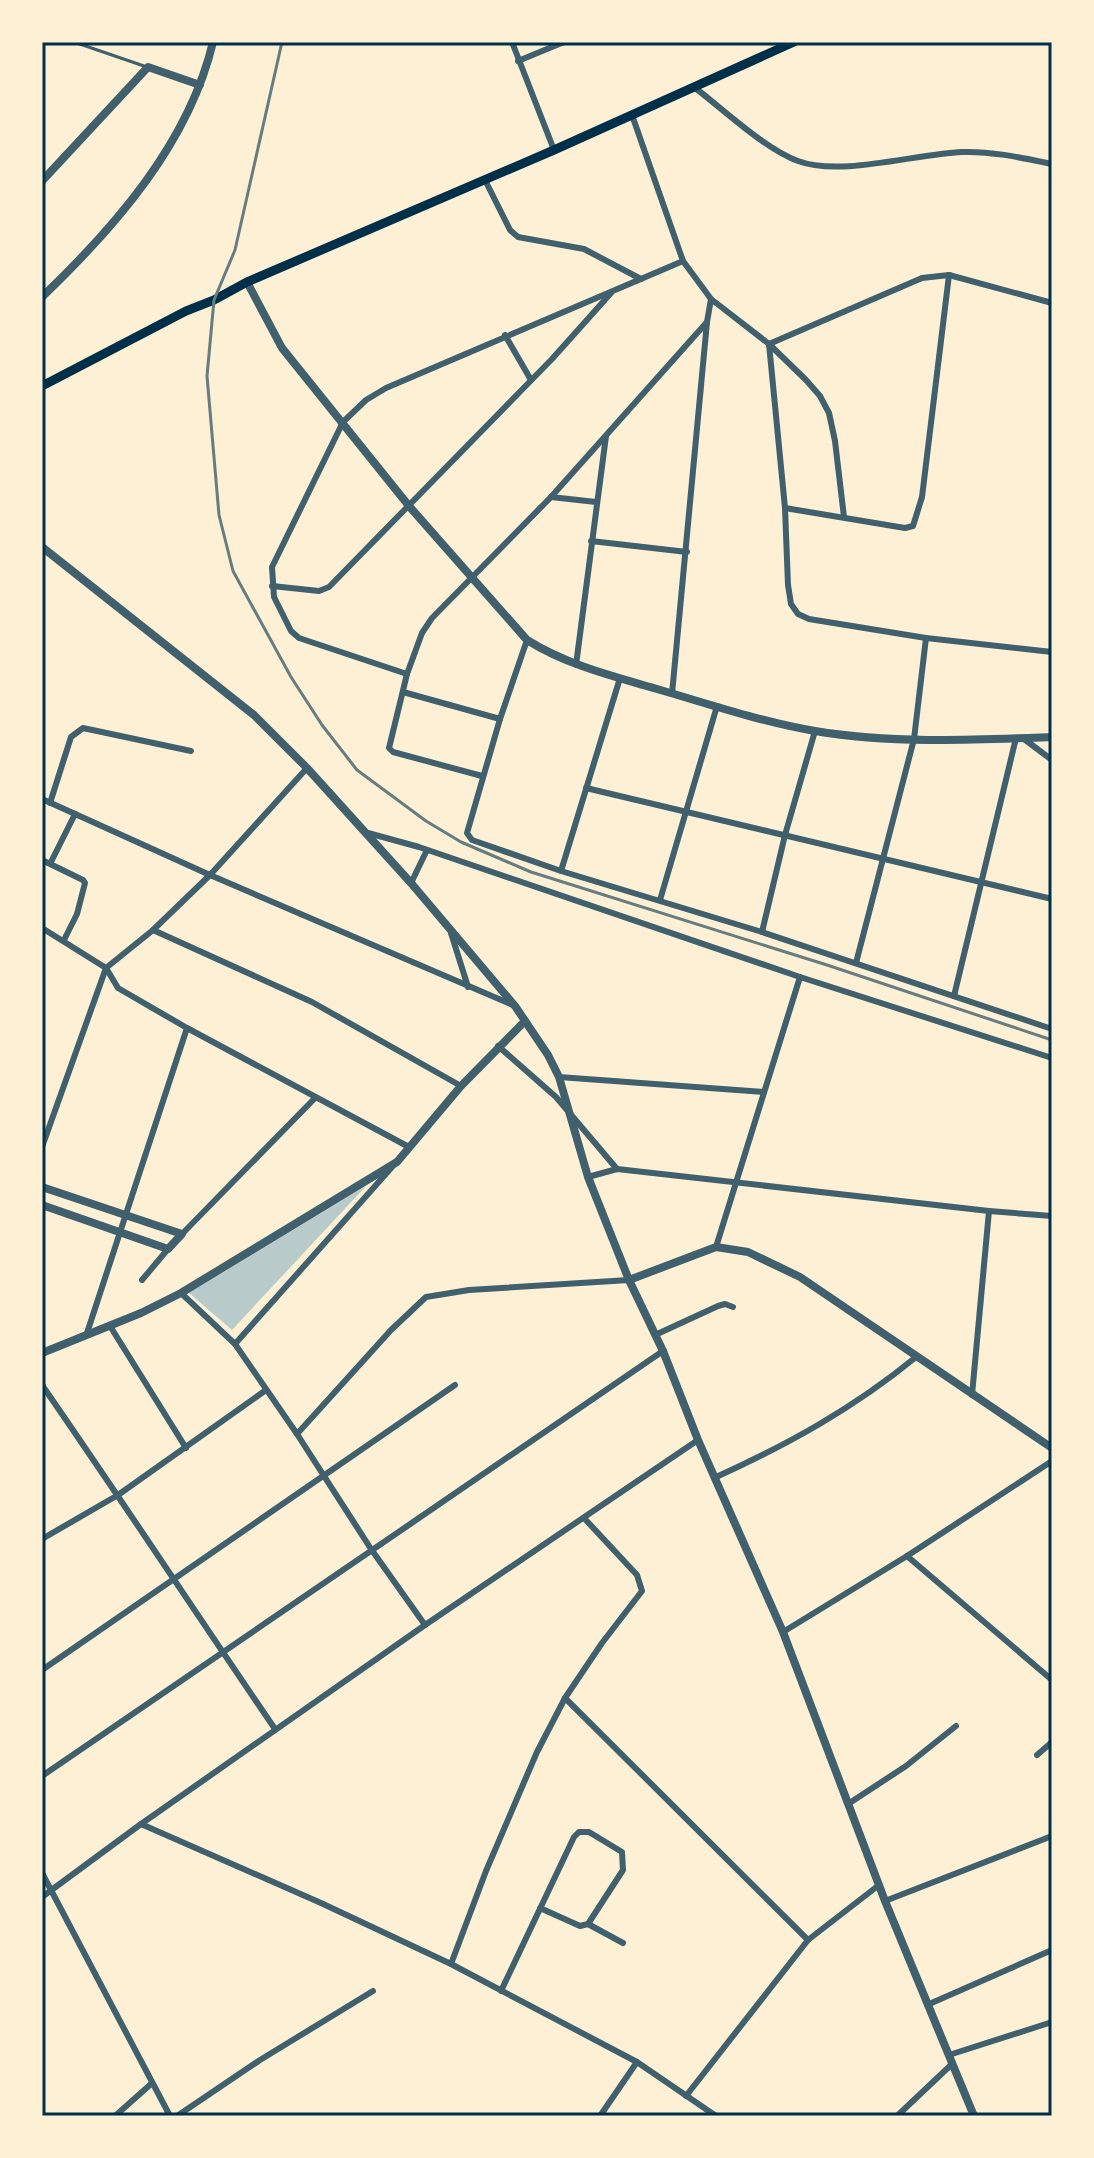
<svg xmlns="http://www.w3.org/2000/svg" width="1094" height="2158" font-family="'Work Sans',sans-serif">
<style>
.green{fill:#b9caca}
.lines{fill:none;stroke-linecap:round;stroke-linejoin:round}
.service{stroke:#3f606c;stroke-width:3}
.minor{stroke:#3f606c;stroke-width:6}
.tertiary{stroke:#3f606c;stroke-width:8}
.secondary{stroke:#003049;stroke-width:9}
.rail{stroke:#657d81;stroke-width:3}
.neatline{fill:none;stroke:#003049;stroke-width:3}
</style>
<rect width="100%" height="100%" fill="#fdf0d5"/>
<path class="green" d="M 366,1186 L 232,1330 L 189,1293 Z"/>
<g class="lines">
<path class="service" d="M 74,42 L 144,66"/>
<g class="minor">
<path d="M 512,42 L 554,150"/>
<path d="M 518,61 L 564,42"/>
<path d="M 694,87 C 724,110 765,149 798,161 C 840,177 915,154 962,152 C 992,151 1023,158 1052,164"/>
<path d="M 632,115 L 683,261 L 711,299 L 769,344 L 806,380 L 820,396 L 829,413 L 835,441 L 844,517"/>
<path d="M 485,180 L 510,230 L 518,237 L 584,249 L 641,279"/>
<path d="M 505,335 L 531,380"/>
<path d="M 769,344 L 785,508 L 788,585 L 791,604 L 798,614 L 809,619 L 926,638 L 1052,652"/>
<path d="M 769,344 L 922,278 L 949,275 L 1052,303"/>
<path d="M 551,497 L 596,502"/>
<path d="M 785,508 L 905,528 L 913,526 L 922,497 L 949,275"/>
<path d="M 591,541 L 687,552"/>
<path d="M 272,586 L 319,591 L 329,587 L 552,359 L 611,293"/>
<path d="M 527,640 L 500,719 L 467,833 L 472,840 L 561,871 L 762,932 L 1052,1029"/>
<path d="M 576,665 L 606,436"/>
<path d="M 407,674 L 299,638 L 291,631 L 274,597 L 272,567 L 343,422 L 366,400 L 386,388 L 683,261"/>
<path d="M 403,692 L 500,719"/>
<path d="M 672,694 L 707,322"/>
<path d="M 1024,739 L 1052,760"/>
<path d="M 482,776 L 393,752 L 389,748 L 407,674 L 422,633 L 432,618 L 551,497 L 707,322 L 711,299"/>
<path d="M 586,788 L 1052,899"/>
<path d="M 42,799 L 210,875 L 515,1006"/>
<path d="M 50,803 L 71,737 L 83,728 L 191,751"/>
<path d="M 368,833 L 419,847 L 800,977 L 1052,1058"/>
<path d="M 42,860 L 83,880 L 85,883 L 77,914 L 64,940"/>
<path d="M 51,862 L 75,814"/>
<path d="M 561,871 L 620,678"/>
<path d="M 411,883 L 427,850"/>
<path d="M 660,900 L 717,706"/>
<path d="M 42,928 L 106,968 L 118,988 L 187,1028 L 409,1147"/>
<path d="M 153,930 L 312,1002 L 461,1086"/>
<path d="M 762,932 L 785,835 L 815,731"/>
<path d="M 451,933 L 468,987"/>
<path d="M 856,963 L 914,739 L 926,638"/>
<path d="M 954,996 L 1016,738"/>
<path d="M 498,1046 L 556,1097 L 617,1169"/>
<path d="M 559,1077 L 764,1092"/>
<path d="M 42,1147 L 106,968 L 153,930 L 210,875 L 307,768"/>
<path d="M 588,1177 L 617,1169 L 989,1211 L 1052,1216"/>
<path d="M 182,1234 L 315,1098"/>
<path d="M 716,1247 L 800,977"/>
<path d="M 142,1280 L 168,1249"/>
<path d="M 181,1293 L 235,1344 L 297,1434 L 371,1549 L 425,1625"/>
<path d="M 110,1326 L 186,1448"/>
<path d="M 87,1333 L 187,1028"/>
<path d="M 655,1335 L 718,1306 L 725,1304 L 733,1307"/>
<path d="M 235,1344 L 392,1167"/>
<path d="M 42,1385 C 121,1499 197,1615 275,1729"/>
<path d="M 972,1395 L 989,1211"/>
<path d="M 297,1434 L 391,1330 L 426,1297 L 469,1290 L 629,1280"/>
<path d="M 714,1478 C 787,1445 854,1408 916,1357"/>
<path d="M 42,1539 L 118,1495 L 266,1390"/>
<path d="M 907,1556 L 1052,1680"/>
<path d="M 783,1632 L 907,1556 L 1052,1461"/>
<path d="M 42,1670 L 455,1385"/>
<path d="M 565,1698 L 808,1940"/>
<path d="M 1037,1755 L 1052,1742"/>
<path d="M 42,1776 L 663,1351"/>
<path d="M 848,1804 L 906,1766 L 956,1726"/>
<path d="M 141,1824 L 321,1903 L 451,1964 L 637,2062 L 716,2116"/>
<path d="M 42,1873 L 170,2116"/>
<path d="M 42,1897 L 141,1824 L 425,1625 L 698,1440"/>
<path d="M 885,1901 L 1052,1836"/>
<path d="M 588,1924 L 623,1943"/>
<path d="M 451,1964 L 486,1871 L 537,1752 L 565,1698 L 602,1643 L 642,1591 L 637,1575 L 584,1518"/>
<path d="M 501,1991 L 574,1837 L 579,1832 L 589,1832 L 622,1852 L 623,1870 L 588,1924 L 580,1926 L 540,1908"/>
<path d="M 927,2005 L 1052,1950"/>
<path d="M 949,2055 L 1052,2022"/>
<path d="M 686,2096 L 808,1940 L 879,1885"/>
<path d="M 115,2116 L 151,2084"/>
<path d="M 177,2116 L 260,2060 L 373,1991"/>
<path d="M 600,2116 L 637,2062"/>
<path d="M 897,2116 L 952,2064"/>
</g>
<g class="tertiary">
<path d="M 42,181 L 148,67 L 200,85"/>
<path d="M 247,282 L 282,348 L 409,506 L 527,640 C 567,665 612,676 657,689 C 709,704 762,722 815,731 C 892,744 974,740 1052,737"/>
<path d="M 42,297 C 115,227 189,143 213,42"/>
<path d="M 42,547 L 254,715 L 307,768 L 411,883 L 515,1006 L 548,1055 L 559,1077 L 588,1177 L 629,1280 L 663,1351 L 698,1440 L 783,1632 L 885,1901 L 974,2116"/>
<path d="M 42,1187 L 182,1234 L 168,1249 L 42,1205"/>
<path d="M 629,1280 L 716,1247 L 748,1252 L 800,1277 L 1052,1448"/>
<path d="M 42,1353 L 141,1313 L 181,1293 L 397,1162 L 461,1086 L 525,1021"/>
</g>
<path class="secondary" d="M 42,386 L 186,311 L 214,300 L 247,282 L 554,150 L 794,42"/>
<path class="rail" d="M 282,42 L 235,250 L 214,300 L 207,376 L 219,515 L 233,571 L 291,677 L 322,725 L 357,770 L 426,821 L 461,842 L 531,872 L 827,965 L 1052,1040"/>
</g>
<rect width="1094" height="2158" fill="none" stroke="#fdf0d5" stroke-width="88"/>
<rect x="44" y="44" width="1006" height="2070" class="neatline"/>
</svg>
